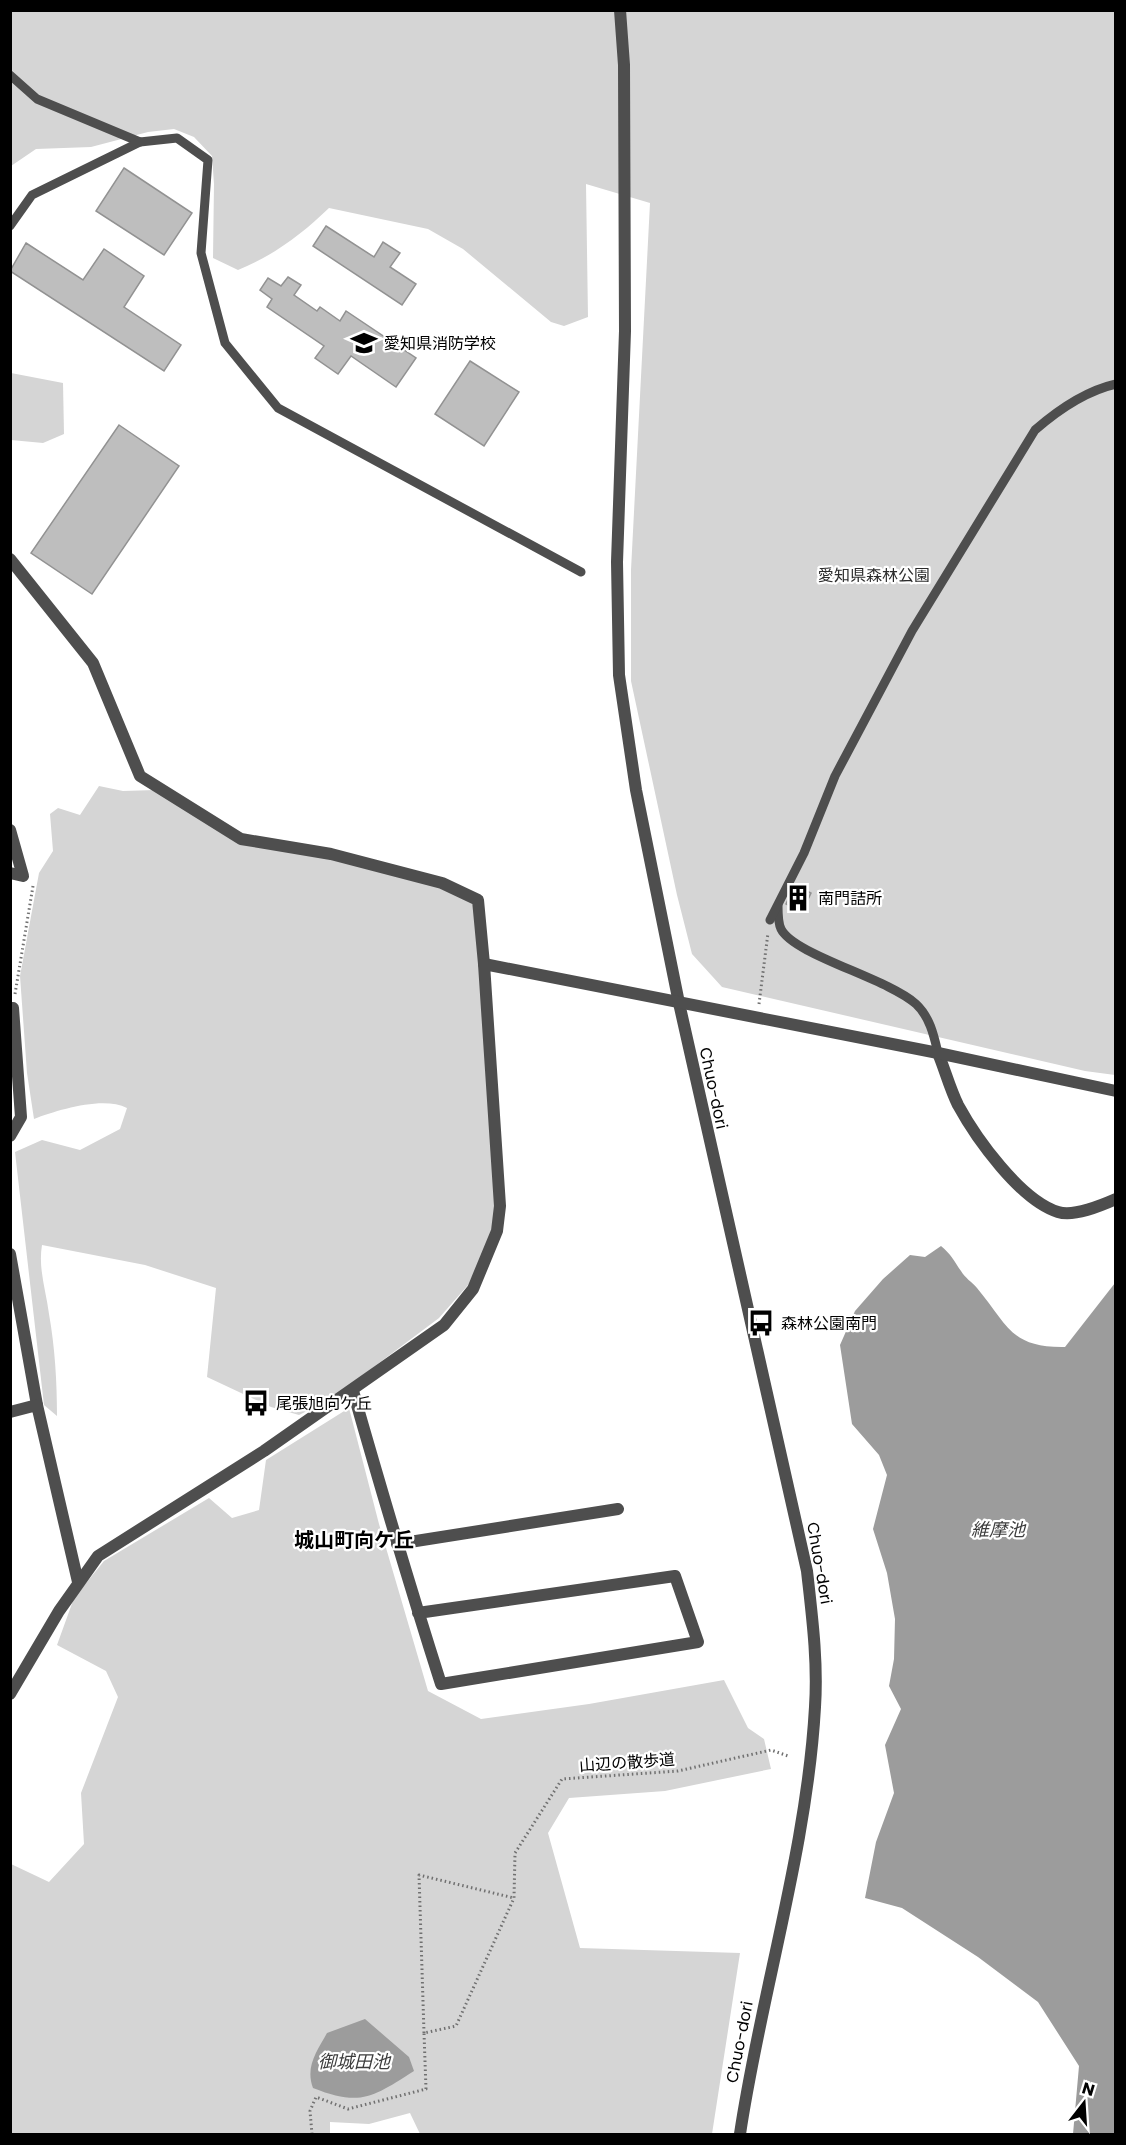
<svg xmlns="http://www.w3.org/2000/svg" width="1126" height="2145" font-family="Poppins,'Noto Sans JP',sans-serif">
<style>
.green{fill:#d5d5d5}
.water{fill:#9c9c9c}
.building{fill:#bebebe;stroke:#929292;stroke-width:1.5}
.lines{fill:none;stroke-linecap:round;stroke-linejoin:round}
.path{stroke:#707070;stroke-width:3;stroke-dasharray:1.5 3;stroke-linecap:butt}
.service{stroke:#4e4e4e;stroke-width:9}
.minor{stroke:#4e4e4e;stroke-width:12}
.tertiary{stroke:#4e4e4e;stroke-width:12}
.labels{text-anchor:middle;stroke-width:4.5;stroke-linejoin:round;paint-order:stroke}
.poi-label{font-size:16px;fill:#000;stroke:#fff;text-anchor:start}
.park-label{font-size:16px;fill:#2c2c2c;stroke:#fff}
.street-label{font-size:16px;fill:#000;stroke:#fff}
.water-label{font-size:18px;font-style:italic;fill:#3d3d3d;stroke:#fff}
.quarter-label{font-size:20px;font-weight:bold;fill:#000;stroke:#fff}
</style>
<rect width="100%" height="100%" fill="#fff"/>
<g class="green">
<path d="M 11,11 L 1115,11 L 1115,1075 L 1085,1071 L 722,987 L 692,954 L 677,895 L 631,681 L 631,570 L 650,203 L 586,184 L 588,317 L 564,326 L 551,322 L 463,249 L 428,229 L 329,208 C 302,234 273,256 238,270 L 213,258 L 214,184 L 212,156 L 194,137 L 174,129 L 148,132 L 91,147 L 36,149 L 11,166 Z"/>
<path d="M 11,373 L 63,383 L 64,434 L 43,443 L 11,440 Z"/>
<path d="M 99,786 L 123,791 L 155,790 L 241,842 L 331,858 L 441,885 L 475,902 L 498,1206 L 494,1233 L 468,1285 L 439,1318 L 331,1399 L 299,1415 L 271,1407 L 207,1377 L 216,1288 L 145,1265 L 42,1245 C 38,1269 46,1290 49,1314 C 55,1348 57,1382 57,1416 L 44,1405 L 15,1152 L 42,1140 L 80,1150 L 120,1129 L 127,1108 C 103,1096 58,1110 34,1119 L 27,1073 L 20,976 L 39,873 L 53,851 L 50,814 L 58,808 L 80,815 Z"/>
<path d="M 349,1408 L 379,1524 L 428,1691 L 481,1719 L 589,1704 L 724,1680 L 748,1728 L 764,1739 L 771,1769 L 665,1791 L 569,1798 L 548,1833 L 580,1948 L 740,1953 L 712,2134 L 420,2134 L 410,2113 L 369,2124 L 330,2122 L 330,2134 L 11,2134 L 11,1864 L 49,1882 L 84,1844 L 81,1793 L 118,1697 L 106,1671 L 57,1645 L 74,1598 L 104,1561 L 209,1498 L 232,1518 L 259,1510 L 266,1460 Z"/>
</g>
<g class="water">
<path d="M 941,1246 C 951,1254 954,1261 961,1271 C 965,1278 972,1282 977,1288 C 1008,1325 1010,1348 1065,1347 L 1115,1283 L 1115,2134 L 1073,2134 L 1079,2066 L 1038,2002 L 978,1957 L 902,1908 L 865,1898 L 876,1842 L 894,1793 L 885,1745 L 901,1709 L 889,1686 L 894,1659 L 895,1619 L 887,1573 L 873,1529 L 887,1475 L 879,1455 L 852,1424 L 840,1345 L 855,1311 L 883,1279 L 910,1255 L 925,1257 Z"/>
<path d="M 365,2019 L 409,2057 L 414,2071 C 373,2097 361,2107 313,2088 C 305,2067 317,2051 327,2033 Z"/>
</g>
<g class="building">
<path d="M 124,168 L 192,213 L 164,255 L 96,211 Z"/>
<path d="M 326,226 L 374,257 L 383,242 L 400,253 L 390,267 L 416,284 L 402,305 L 313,246 Z"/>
<path d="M 26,243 L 83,280 L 104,249 L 144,276 L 124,307 L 181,345 L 164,371 L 10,271 Z"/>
<path d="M 288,277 L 301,285 L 294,295 L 317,311 L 320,307 L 340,321 L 346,311 L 416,358 L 396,387 L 351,356 L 338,374 L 315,358 L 324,346 L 267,307 L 272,299 L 260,290 L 268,278 L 281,286 Z"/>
<path d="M 470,361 L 519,392 L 484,446 L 435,414 Z"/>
<path d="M 119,425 L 179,466 L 92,594 L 31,553 Z"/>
<path d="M 795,885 L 811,893 L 802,912 L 786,904 Z"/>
</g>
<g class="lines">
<g class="path">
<path d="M 15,994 L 33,886"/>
<path d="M 759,1004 L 768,933"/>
<path d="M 424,2033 L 419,1875 L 514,1898"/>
<path d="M 312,2134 L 310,2111 L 316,2097 L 348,2109 L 426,2089 L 424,2033 L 456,2026 L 514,1898 L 515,1853 L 562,1779 L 678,1771 L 771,1750 L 788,1756"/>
</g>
<g class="service">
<path d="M 10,75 L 37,99 L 140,142"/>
<path d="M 10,226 L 32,195 L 140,142 L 177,138 L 208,160 L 201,253 L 225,343 L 278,408 L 581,572"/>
<path d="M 778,906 C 778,913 778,923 781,929 C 794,955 887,978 916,1004 C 930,1017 934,1036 938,1053"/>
<path d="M 770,920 L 804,853 L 835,776 L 912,631 L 1035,430 C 1058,410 1085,391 1116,384"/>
</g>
<g class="minor">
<path d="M 10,559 L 93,663 L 140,776 L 241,839 L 331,854 L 442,883 L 478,900 L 484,964"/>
<path d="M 10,830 L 23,876 L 10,873"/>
<path d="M 938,1053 C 945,1070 950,1089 958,1105 C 976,1138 1020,1200 1058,1212 C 1074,1217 1100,1206 1116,1199"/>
<path d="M 10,1136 L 21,1117 L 13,1008"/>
<path d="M 10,1254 L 37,1405"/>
<path d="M 353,1391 C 381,1489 410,1587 441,1684 L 698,1642 L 675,1576 L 418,1613"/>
<path d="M 10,1412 L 37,1405 L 78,1582"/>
<path d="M 397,1544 L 618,1509"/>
</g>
<g class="tertiary">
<path d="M 620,10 L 624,65 L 625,331 L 617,562 L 619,675 L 636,790 L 679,1003 L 807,1571 C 812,1616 818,1661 815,1707 C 807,1850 761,1993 740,2134"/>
<path d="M 10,1694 L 59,1611 L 98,1556 L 264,1451 L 444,1325 L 473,1289 L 497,1231 L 500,1206 L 484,964 L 938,1053 L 1116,1091"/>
</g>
</g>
<defs>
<g id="school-bare" transform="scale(2.07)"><path d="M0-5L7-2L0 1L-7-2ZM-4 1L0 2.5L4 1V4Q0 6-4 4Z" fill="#000" stroke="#fff" stroke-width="2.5" paint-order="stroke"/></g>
<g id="building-bare" transform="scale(2.07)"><path d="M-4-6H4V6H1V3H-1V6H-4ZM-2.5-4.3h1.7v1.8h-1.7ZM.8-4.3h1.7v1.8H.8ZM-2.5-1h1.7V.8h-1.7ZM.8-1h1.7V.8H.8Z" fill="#000" stroke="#fff" stroke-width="2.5" paint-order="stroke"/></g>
<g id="bus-bare" transform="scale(2.07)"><path d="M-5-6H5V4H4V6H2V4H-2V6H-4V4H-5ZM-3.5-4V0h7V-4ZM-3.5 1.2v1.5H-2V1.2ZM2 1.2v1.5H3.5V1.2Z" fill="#000" stroke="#fff" stroke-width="2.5" paint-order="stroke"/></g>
</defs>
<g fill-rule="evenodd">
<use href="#school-bare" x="364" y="343"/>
<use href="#building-bare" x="798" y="898"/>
<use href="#bus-bare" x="761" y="1323"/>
<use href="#bus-bare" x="256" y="1403"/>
</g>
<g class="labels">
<g class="poi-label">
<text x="384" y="349">愛知県消防学校</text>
<text x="818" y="904">南門詰所</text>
<text x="781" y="1329">森林公園南門</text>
<text x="276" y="1409">尾張旭向ケ丘</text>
</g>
<g class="park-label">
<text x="874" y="581">愛知県森林公園</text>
</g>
<g class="street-label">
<text transform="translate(714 1088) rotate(78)" y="6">Chuo-dori</text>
<text transform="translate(820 1563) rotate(80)" y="6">Chuo-dori</text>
<text transform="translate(627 1762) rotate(-4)" y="6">山辺の散歩道</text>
<text transform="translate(739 2042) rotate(-79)" y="6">Chuo-dori</text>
</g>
<g class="water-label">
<text x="998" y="1536">維摩池</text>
<text x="354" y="2068">御城田池</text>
</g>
<g class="quarter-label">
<text x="354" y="1547">城山町向ケ丘</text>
</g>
</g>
<rect width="1126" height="2145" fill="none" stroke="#000000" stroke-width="24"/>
<g transform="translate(1084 2103) rotate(17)" stroke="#ffffff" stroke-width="4.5" paint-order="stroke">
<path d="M0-4.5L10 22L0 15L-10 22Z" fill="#000000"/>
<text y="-9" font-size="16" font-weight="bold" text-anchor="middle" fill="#000000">N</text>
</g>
</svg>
